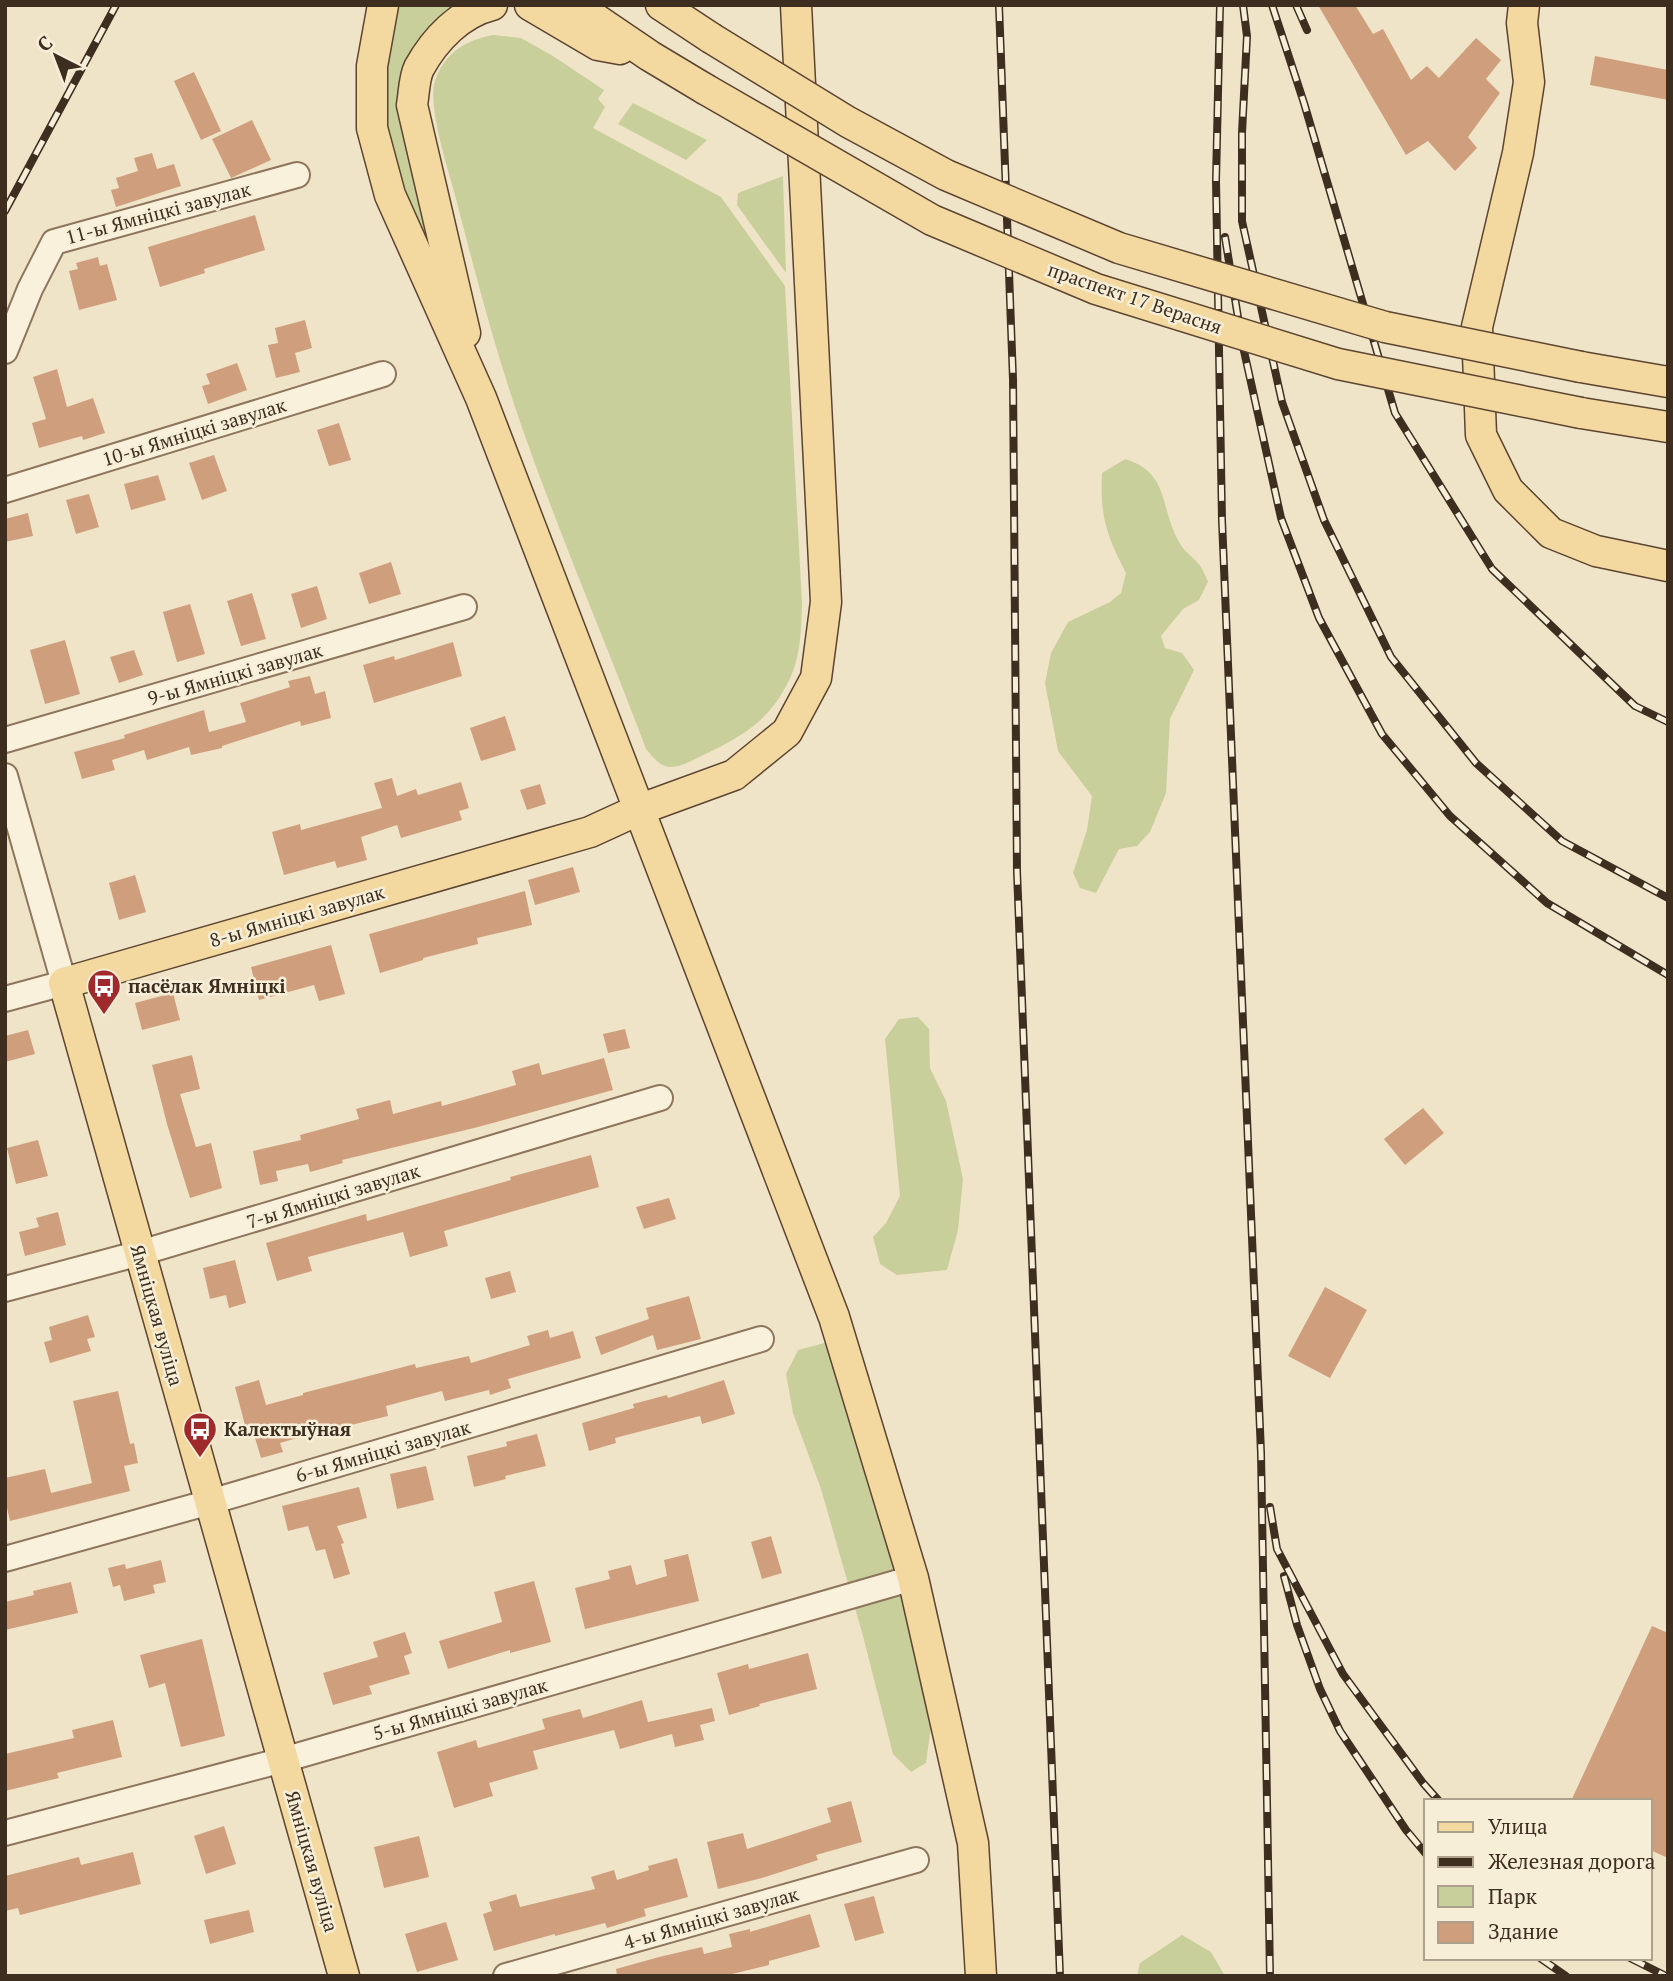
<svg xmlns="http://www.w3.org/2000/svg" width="1673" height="1981" font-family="'PT Serif',serif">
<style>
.green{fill:#c9cf9b}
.building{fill:#cf9f7d}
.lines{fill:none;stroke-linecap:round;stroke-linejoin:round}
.minor-casing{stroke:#8d765c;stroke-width:28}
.major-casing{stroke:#5b4430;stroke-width:33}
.minor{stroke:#faf1dc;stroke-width:24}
.major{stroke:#f3d9a0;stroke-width:30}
.rail-casing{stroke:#3d2e20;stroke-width:8}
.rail{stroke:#f7eed8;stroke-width:5;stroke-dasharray:16;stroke-linecap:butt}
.major-bridge-casing{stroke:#5b4430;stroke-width:33;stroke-linecap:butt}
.major-bridge{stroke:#f3d9a0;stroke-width:30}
.labels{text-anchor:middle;stroke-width:5;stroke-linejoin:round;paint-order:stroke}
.street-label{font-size:19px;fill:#3d2e20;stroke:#f7eed8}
.poi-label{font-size:19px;font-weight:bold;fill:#3d2e20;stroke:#f7eed8;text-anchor:start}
</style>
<rect width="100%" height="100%" fill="#f0e4c8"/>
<g class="green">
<path d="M 394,5 L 462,5 C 431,17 418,38 405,68 L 443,276 L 403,198 L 385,123 L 386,52 Z"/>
<path d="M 493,35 L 521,38 L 553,56 L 604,90 L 598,99 L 605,107 L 593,128 L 721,197 L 785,286 L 802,603 C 801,632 801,660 786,686 C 767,723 738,739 701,756 C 693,760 681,767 671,767 C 660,767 653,757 646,749 C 604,637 556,527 517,413 C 493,342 474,269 455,195 C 448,169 427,105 435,81 C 444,53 466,40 493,35 Z"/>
<path d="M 633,103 L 707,140 L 686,160 L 618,124 Z"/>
<path d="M 783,176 L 786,273 L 737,205 L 738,193 Z"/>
<path d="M 1125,459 C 1170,473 1159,506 1179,542 C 1184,552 1195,558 1201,567 C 1204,572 1206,577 1208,582 L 1199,600 L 1183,609 L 1161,636 L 1165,648 L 1182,653 L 1194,670 L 1170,719 L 1166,793 L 1150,832 L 1137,846 L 1119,849 L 1096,893 L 1080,888 L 1073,873 L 1087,830 L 1092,796 L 1058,751 L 1045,683 L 1051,653 L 1068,622 L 1110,602 L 1121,593 L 1126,573 C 1106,534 1100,517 1102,473 Z"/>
<path d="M 918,1017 L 929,1029 L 930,1068 L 946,1101 L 963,1179 L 958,1230 L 947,1270 L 897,1275 L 880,1264 L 873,1237 L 886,1223 L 900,1196 L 885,1039 L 899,1019 Z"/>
<path d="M 828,1342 L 846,1360 L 932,1719 L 926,1763 L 911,1772 L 893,1754 L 863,1636 L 821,1489 L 793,1413 L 786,1374 L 798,1350 Z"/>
<path d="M 1182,1935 L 1211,1952 L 1225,1976 L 1137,1976 L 1140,1963 Z"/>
</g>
<g class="building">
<path d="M 1318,5 L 1355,5 L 1373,34 L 1383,29 L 1411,80 L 1427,66 L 1439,78 L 1476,38 L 1501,60 L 1486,79 L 1500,93 L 1468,137 L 1477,148 L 1455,171 L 1428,141 L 1406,155 Z"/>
<path d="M 1595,56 L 1668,70 L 1668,100 L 1590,85 Z"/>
<path d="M 194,72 L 221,131 L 201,140 L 174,81 Z"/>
<path d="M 252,120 L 271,160 L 231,178 L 212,139 Z"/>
<path d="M 152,153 L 157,169 L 174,164 L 181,186 L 116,207 L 111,190 L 119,188 L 116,178 L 138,171 L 134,158 Z"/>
<path d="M 255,215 L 265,250 L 204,269 L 205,273 L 160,287 L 148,247 Z"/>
<path d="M 98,257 L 100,266 L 107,264 L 117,300 L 79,310 L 69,271 L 78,269 L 76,263 Z"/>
<path d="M 305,320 L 312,348 L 295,353 L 300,372 L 276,378 L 268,345 L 278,343 L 275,328 Z"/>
<path d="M 237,363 L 247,390 L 208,404 L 202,386 L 210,384 L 206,374 Z"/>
<path d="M 57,369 L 67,407 L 93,398 L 105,433 L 83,440 L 82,436 L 39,448 L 32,423 L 46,419 L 33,377 Z"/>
<path d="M 339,423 L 351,460 L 329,466 L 317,430 Z"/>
<path d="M 214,455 L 227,491 L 202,500 L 189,463 Z"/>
<path d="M 158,475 L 166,500 L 131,510 L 124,484 Z"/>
<path d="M 89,494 L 99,527 L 76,534 L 66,500 Z"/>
<path d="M 28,513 L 33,536 L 5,542 L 5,519 Z"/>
<path d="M 391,562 L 401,594 L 369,604 L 359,573 Z"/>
<path d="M 317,586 L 327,619 L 301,628 L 291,594 Z"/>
<path d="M 252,593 L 266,639 L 241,646 L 227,601 Z"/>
<path d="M 190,604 L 205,654 L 177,662 L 163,612 Z"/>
<path d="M 65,640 L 80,694 L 45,704 L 30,650 Z"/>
<path d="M 453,642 L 462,676 L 374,703 L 363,665 L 394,656 L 395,660 Z"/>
<path d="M 134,650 L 143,675 L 119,683 L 110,657 Z"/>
<path d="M 310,676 L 315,694 L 325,691 L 331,718 L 301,726 L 300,721 L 222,746 L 222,748 L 191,755 L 189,747 L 147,760 L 144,750 L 112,760 L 115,770 L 82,779 L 74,752 L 125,738 L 124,735 L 204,710 L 209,732 L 246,722 L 240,703 L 290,687 L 288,681 Z"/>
<path d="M 505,716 L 516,750 L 481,761 L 470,728 Z"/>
<path d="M 392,778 L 397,796 L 416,789 L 418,795 L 461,782 L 469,808 L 459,811 L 462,820 L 401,838 L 397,825 L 361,837 L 367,860 L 337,868 L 335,861 L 284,875 L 272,832 L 300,824 L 301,830 L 382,808 L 374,783 Z"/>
<path d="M 540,784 L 546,804 L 527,810 L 520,790 Z"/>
<path d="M 573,867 L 580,892 L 535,905 L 528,880 Z"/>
<path d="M 135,875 L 146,912 L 119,920 L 109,883 Z"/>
<path d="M 525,891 L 532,925 L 477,938 L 478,944 L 423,958 L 423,960 L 380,973 L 369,934 Z"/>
<path d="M 331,945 L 345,994 L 319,1001 L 314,985 L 259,1000 L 251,967 Z"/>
<path d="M 173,993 L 180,1020 L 142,1030 L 135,1003 Z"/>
<path d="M 625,1029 L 630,1048 L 608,1053 L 603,1034 Z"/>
<path d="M 28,1030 L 35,1054 L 5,1062 L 5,1036 Z"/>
<path d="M 192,1055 L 200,1089 L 180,1094 L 196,1147 L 211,1143 L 222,1188 L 190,1198 L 167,1124 L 152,1065 Z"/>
<path d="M 604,1058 L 613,1090 L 478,1127 L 342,1160 L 343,1163 L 310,1172 L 308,1164 L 276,1171 L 278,1181 L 260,1185 L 253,1151 L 301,1140 L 300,1135 L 359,1119 L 356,1109 L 390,1100 L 393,1114 L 441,1101 L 442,1106 L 516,1085 L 512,1071 L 539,1063 L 542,1075 Z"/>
<path d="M 1423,1108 L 1444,1133 L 1405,1165 L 1384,1139 Z"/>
<path d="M 38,1140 L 48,1176 L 16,1184 L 7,1148 Z"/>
<path d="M 591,1155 L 599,1187 L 444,1231 L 448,1246 L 410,1257 L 403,1232 L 308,1257 L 312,1271 L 277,1281 L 266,1243 L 366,1214 L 367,1221 L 511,1180 L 510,1177 Z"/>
<path d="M 669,1198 L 676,1219 L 644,1229 L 636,1207 Z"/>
<path d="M 58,1212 L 66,1245 L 25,1256 L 19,1232 L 39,1227 L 36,1218 Z"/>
<path d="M 235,1260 L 246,1303 L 229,1308 L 226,1295 L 210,1299 L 203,1268 Z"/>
<path d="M 510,1271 L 516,1292 L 491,1299 L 485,1278 Z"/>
<path d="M 1325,1287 L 1367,1310 L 1330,1378 L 1288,1356 Z"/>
<path d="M 689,1296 L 701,1339 L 657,1350 L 653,1335 L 601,1355 L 595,1337 L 649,1319 L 646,1308 Z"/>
<path d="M 88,1315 L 95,1337 L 87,1339 L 91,1351 L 50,1363 L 44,1342 L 52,1340 L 49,1327 Z"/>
<path d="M 548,1330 L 550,1338 L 573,1331 L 581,1358 L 508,1379 L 511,1388 L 490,1395 L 489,1390 L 445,1401 L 442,1391 L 386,1406 L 388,1416 L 290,1440 L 280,1443 L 283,1452 L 261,1458 L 253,1431 L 247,1433 L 235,1387 L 259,1380 L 266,1405 L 303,1395 L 303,1393 L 415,1364 L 416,1368 L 469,1356 L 471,1363 L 530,1345 L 527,1336 Z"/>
<path d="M 724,1380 L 735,1414 L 702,1424 L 700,1416 L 615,1438 L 616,1443 L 589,1451 L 582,1423 L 634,1408 L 633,1404 L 667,1395 L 668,1398 Z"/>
<path d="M 118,1391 L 130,1444 L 134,1443 L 138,1463 L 124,1466 L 130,1491 L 10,1521 L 5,1499 L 5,1478 L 45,1469 L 51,1493 L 92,1483 L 73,1401 Z"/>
<path d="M 537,1434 L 546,1466 L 505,1476 L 506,1479 L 474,1487 L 467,1456 L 507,1446 L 506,1442 Z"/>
<path d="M 426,1466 L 434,1500 L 397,1509 L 390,1474 Z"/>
<path d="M 359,1487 L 367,1518 L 337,1526 L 344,1543 L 341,1544 L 350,1574 L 334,1579 L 325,1549 L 316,1551 L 308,1526 L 288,1531 L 282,1506 Z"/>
<path d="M 771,1536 L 782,1573 L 762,1579 L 751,1542 Z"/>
<path d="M 688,1554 L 699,1601 L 585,1629 L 575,1588 L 610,1579 L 608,1571 L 631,1565 L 636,1585 L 667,1576 L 664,1560 Z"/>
<path d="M 161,1560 L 166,1582 L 153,1585 L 155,1593 L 124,1601 L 120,1585 L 113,1587 L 108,1568 L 125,1564 L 126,1569 Z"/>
<path d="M 534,1581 L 551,1642 L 510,1653 L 510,1650 L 448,1669 L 439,1641 L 502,1622 L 494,1592 Z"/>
<path d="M 71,1582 L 78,1613 L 5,1630 L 5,1602 L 34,1595 L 33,1591 Z"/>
<path d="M 1652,1626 L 1668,1633 L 1668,1858 L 1650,1850 L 1650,1801 L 1571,1801 Z"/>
<path d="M 405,1632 L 412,1653 L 404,1656 L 410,1674 L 369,1686 L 372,1694 L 333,1705 L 323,1673 L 378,1657 L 373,1642 Z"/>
<path d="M 202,1639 L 225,1736 L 181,1747 L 165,1683 L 149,1688 L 140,1655 Z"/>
<path d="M 808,1653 L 817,1689 L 759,1704 L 760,1706 L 729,1715 L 717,1673 L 748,1664 L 749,1669 Z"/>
<path d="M 642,1700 L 648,1722 L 712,1708 L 715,1721 L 700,1725 L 704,1740 L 675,1747 L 672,1734 L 620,1749 L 614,1730 L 533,1751 L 538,1769 L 489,1783 L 493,1796 L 454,1808 L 437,1752 L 476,1740 L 478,1748 L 545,1729 L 542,1719 L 580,1709 L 583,1718 Z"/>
<path d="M 113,1720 L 122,1757 L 57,1773 L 59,1778 L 5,1791 L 5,1754 L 74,1738 L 72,1730 Z"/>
<path d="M 851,1801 L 862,1842 L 816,1855 L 818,1860 L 762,1878 L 718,1889 L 707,1842 L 743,1833 L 747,1849 L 831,1822 L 827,1808 Z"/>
<path d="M 224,1826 L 236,1864 L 206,1874 L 194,1836 Z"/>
<path d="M 419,1836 L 429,1877 L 384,1888 L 374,1847 Z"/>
<path d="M 133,1852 L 141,1884 L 20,1915 L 18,1908 L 5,1911 L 5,1876 L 79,1857 L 81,1865 Z"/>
<path d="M 677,1858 L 688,1897 L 644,1909 L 646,1916 L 607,1928 L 605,1923 L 555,1936 L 555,1934 L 494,1951 L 483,1914 L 492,1911 L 489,1902 L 516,1894 L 520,1907 L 595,1889 L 591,1877 L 614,1870 L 617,1880 L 649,1870 L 648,1866 Z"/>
<path d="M 874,1896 L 884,1933 L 855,1941 L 844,1904 Z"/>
<path d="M 249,1910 L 254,1932 L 210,1944 L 204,1920 Z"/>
<path d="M 810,1914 L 820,1947 L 769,1961 L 769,1965 L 724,1976 L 617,1976 L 616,1969 L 659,1957 L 702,1947 L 704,1954 L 732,1947 L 729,1934 L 750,1929 L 750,1932 Z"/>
<path d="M 446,1922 L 458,1960 L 417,1972 L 405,1934 Z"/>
</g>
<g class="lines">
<g class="minor-casing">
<g id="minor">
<path d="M 5,351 L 30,289 L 54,242 L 297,175"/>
<path d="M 5,490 L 383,374"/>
<path d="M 5,740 L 464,607"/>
<path d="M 5,776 L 64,983 L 5,999"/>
<path d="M 5,1289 L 140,1253 L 660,1098"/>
<path d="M 5,1559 L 210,1502 L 761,1339"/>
<path d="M 5,1833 L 283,1760 L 913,1578"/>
<path d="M 506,1976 L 916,1860"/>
</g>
</g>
<g class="major-casing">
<g id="major">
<path d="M 383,5 L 372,66 L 372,128 L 390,195 L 481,398 L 834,1317 L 913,1578 L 973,1843 L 981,1976"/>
<path d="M 530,5 L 598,45 L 620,49"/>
<path d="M 575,5 L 650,56 L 705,89"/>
<path d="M 661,5 L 711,38"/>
<path d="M 1524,5 L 1522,23 L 1529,82 L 1518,153 L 1477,327 L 1481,435 L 1508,490 L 1551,533 L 1596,551 L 1668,566"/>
<path d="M 465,333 L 412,105 C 414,94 414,78 419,68 C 435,39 460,13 492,5"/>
<path d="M 1581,367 L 1668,382"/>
<path d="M 1581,413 L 1668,427"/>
<path d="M 344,1976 L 64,983 L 590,832 L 638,810 L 734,775 L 787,732 L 816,678 L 826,602 L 796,5"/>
</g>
</g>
<use href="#minor" class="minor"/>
<use href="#major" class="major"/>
<g class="rail-casing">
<g id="rail">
<path d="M 999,5 L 1013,379 L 1017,871 L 1060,1976"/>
<path d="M 1220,5 L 1216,181 L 1222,520 L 1261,1453 L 1270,1976"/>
<path d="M 1243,5 L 1247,36 L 1242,133 L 1242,221 L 1282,402 L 1324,520 L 1391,657 L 1476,763 L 1562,841 L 1668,898"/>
<path d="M 1272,5 L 1304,103 L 1395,413 L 1492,569 L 1635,706 L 1668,722"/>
<path d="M 1296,5 L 1307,30"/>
<path d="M 5,211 L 116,5"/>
<path d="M 1225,237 L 1242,342 L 1281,518 L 1319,618 L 1382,734 L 1450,816 L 1547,903 L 1668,975"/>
<path d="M 1270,1507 L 1277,1549 L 1343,1674 L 1423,1783 L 1439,1801"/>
<path d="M 1284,1576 L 1297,1625 L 1320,1689 L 1340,1731 L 1406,1830 L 1426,1854"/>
<path d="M 1540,1958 L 1566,1976"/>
<path d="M 1630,1958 L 1666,1976"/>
</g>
</g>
<use href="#rail" class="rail"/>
<g class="major-bridge-casing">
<g id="major-bridge">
<path d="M 711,38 L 848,122 L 946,175 L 1119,248 L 1385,327 L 1581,367"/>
<path d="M 705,89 L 932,220 L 1096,289 L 1338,364 L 1581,413"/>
</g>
</g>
<use href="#major-bridge" class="major-bridge"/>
</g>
<defs>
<g id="bus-pin" transform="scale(1.75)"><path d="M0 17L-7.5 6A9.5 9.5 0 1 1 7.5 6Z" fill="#9e2a2b" stroke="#f7eed8"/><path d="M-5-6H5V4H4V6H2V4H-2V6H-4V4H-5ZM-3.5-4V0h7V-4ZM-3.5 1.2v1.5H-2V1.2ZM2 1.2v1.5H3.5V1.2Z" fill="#fff"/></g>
</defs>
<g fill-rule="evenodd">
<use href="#bus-pin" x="104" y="986"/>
<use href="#bus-pin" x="200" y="1429"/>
</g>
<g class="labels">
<g class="street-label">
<text transform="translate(158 213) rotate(-15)" y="7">11-ы Ямніцкі завулак</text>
<text transform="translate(1135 298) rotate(19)" y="7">праспект 17 Верасня</text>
<text transform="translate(194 432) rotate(-17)" y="7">10-ы Ямніцкі завулак</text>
<text transform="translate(235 674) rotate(-16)" y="7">9-ы Ямніцкі завулак</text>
<text transform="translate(297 916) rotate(-16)" y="7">8-ы Ямніцкі завулак</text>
<text transform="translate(333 1196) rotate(-17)" y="7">7-ы Ямніцкі завулак</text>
<text transform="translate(157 1315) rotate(74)" y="7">Ямніцкая вуліца</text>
<text transform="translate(383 1451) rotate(-16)" y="7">6-ы Ямніцкі завулак</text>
<text transform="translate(460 1709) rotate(-16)" y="7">5-ы Ямніцкі завулак</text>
<text transform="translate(312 1861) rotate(74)" y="7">Ямніцкая вуліца</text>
<text transform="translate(711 1918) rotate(-16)" y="7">4-ы Ямніцкі завулак</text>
</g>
<g class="poi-label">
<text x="128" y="993">пасёлак Ямніцкі</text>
<text x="224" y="1436">Калектыўная</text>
</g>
</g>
<rect width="1673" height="1981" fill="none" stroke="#3d2e20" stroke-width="14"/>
<rect x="1424" y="1799" width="228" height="161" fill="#f7eed8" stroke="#ada18e" stroke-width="2"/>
<rect x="1438" y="1822" width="35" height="10" fill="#f3d9a0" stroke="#ada18e" stroke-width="2"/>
<text x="1488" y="1834" font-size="21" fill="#3d2e20">Улица</text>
<rect x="1438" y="1857" width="35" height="10" fill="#3d2e20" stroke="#ada18e" stroke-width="2"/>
<text x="1488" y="1869" font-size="21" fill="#3d2e20">Железная дорога</text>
<rect x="1438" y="1886" width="35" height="21" fill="#c9cf9b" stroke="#ada18e" stroke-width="2"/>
<text x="1488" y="1904" font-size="21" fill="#3d2e20">Парк</text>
<rect x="1438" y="1922" width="35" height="21" fill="#cf9f7d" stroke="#ada18e" stroke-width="2"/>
<text x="1488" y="1939" font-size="21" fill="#3d2e20">Здание</text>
<g transform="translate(56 56) rotate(318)" stroke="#f7eed8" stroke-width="5" paint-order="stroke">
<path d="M0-5L12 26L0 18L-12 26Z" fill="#3d2e20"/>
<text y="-10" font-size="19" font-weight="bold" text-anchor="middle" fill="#3d2e20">С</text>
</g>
</svg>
